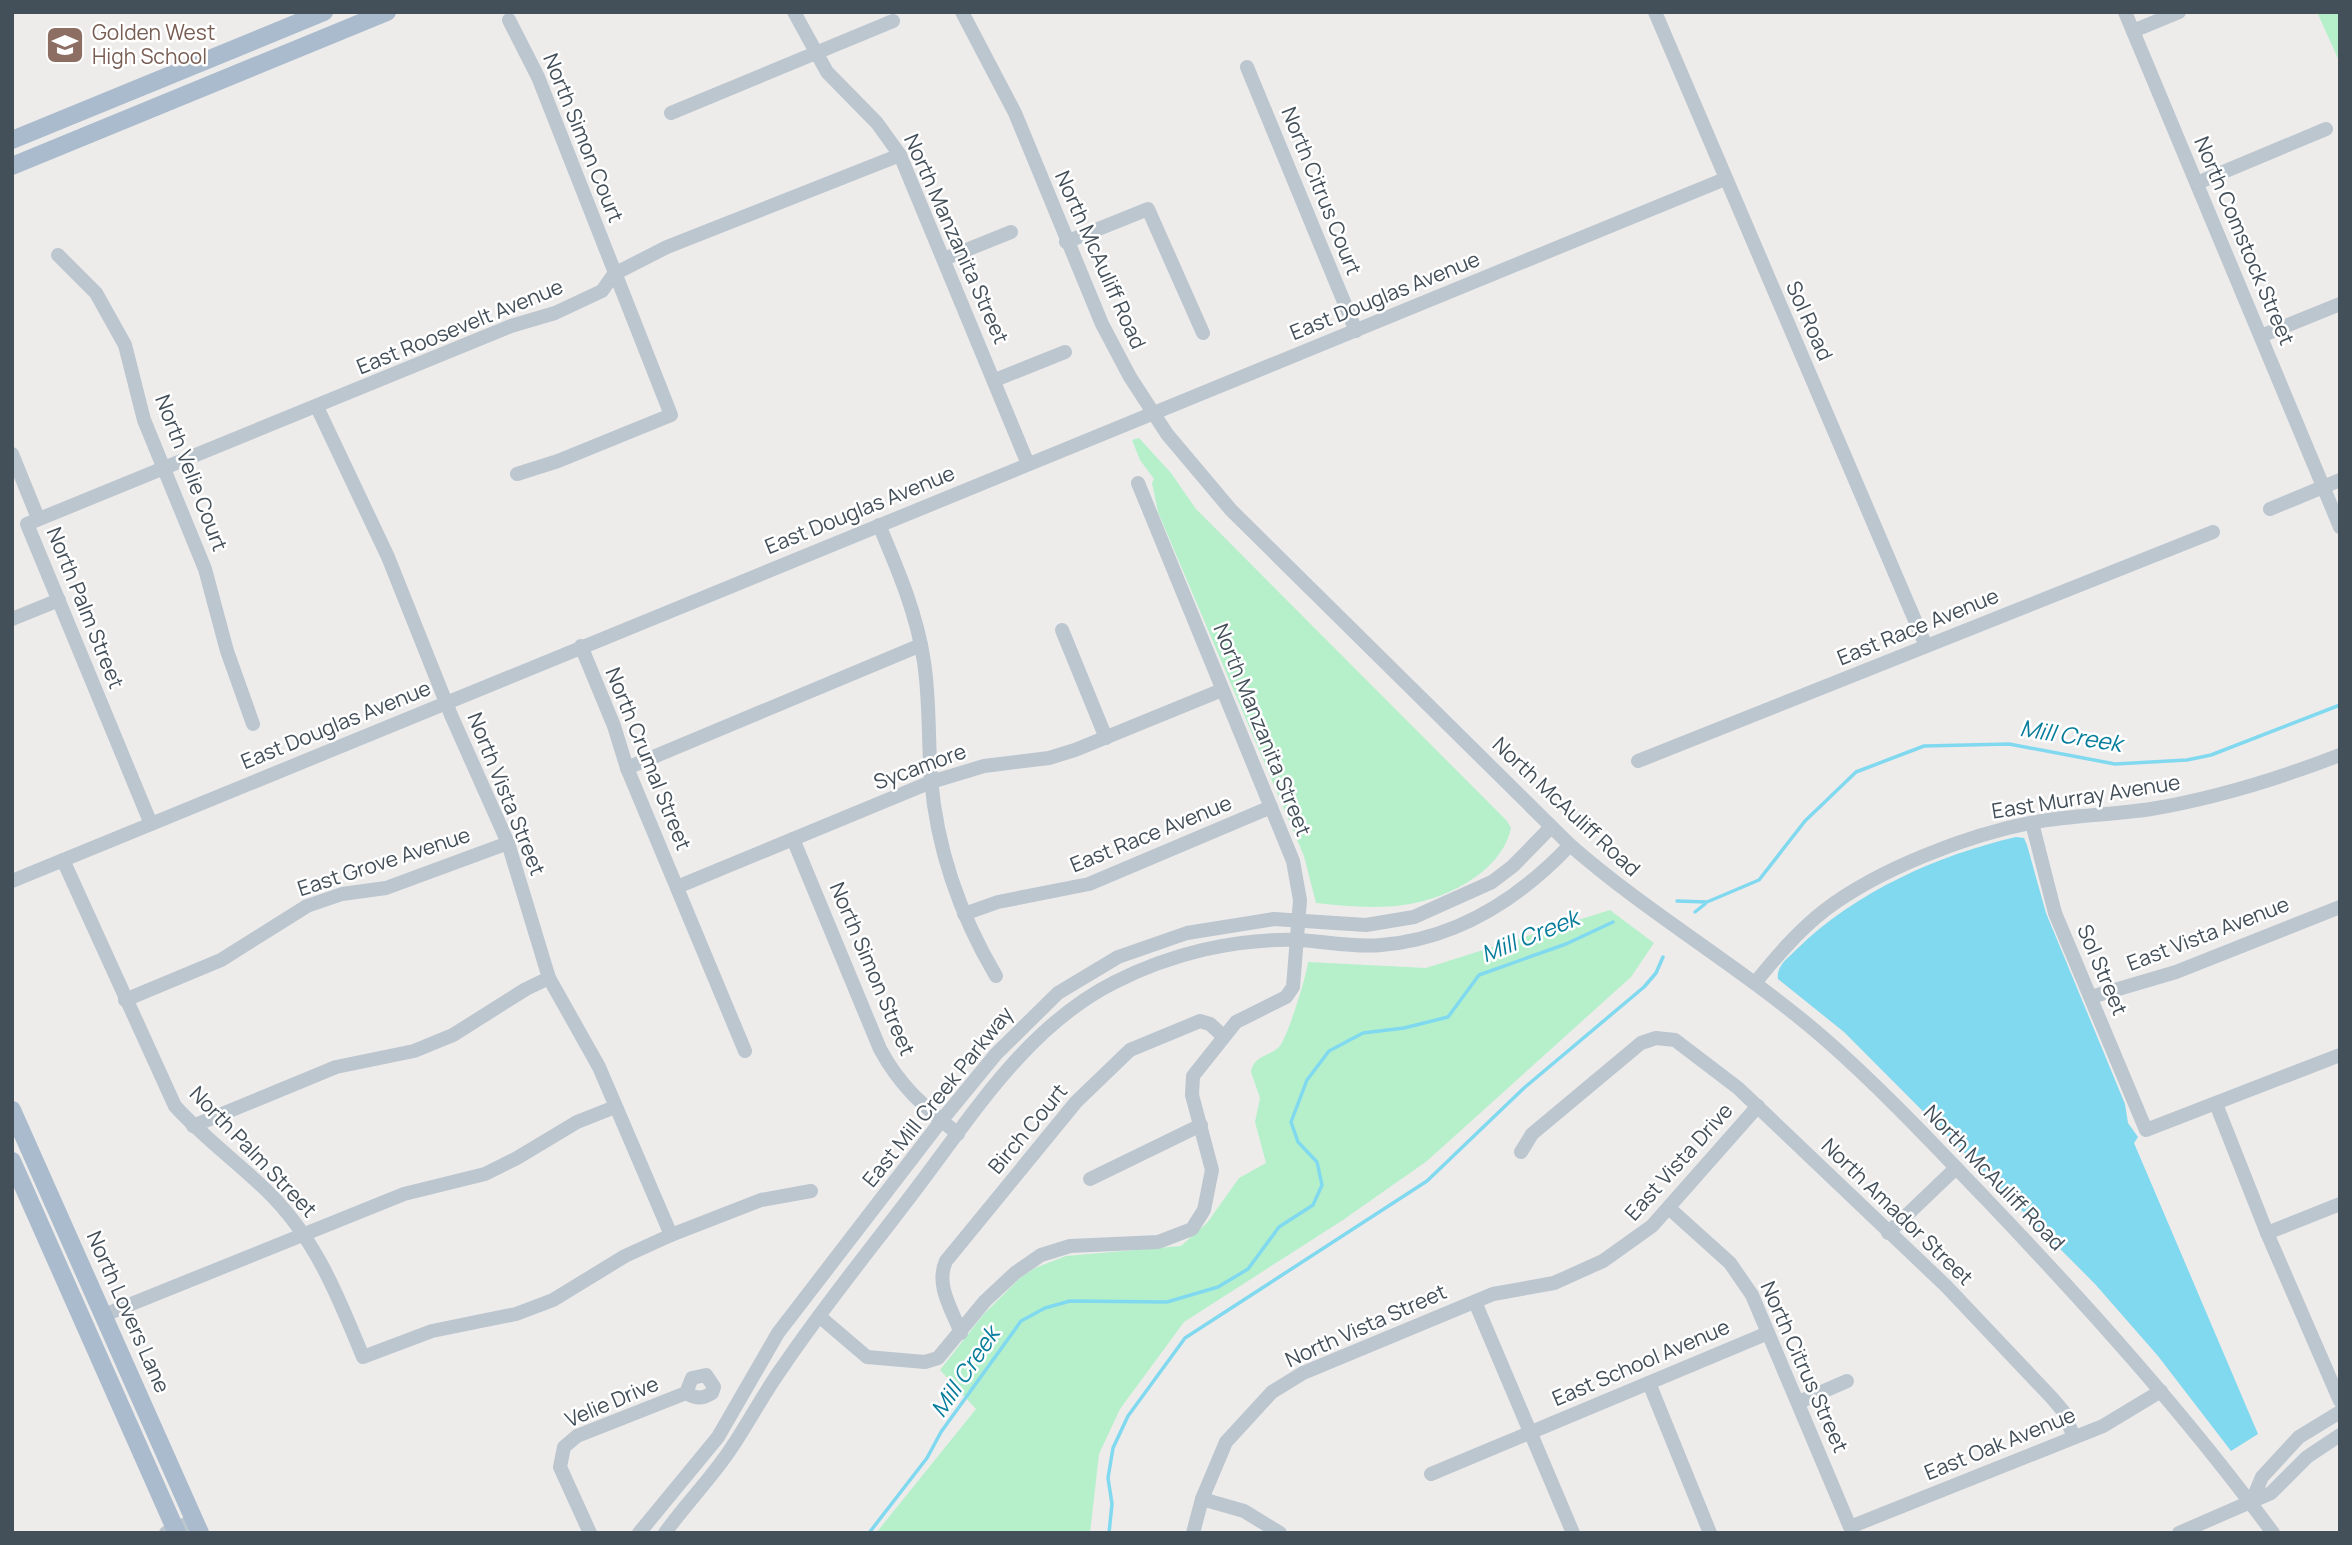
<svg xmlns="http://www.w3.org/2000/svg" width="2352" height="1545" font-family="Manrope,sans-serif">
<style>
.grass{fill:#b5f0cb}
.water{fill:#80d9ef}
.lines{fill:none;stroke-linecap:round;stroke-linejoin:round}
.stream{stroke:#80d9ef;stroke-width:3.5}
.minor{stroke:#bbc6cf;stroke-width:14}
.major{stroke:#a9bbcc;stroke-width:18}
.labels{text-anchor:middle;stroke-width:5;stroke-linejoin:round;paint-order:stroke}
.education-label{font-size:21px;fill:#785e54;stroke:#fff;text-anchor:start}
.street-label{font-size:21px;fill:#434f59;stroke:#fff}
.water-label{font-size:23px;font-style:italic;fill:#067d9b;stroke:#fff}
</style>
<rect width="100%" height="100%" fill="#eeebeb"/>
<g class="grass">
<path d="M 2317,12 L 2340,12 L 2340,63 Z"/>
<path d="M 1139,438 L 1171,473 L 1196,509 L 1507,821 L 1511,828 C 1502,872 1445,900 1403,905 C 1374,909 1345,906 1316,903 L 1304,856 L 1158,512 L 1152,483 L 1154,479 L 1140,460 L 1132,440 Z"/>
<path d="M 1610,910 L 1654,943 L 1631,977 L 1427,1161 L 1343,1220 L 1184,1322 L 1120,1409 L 1099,1454 L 1090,1533 L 876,1533 L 976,1409 L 940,1370 L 983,1315 L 1020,1278 L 1035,1268 L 1066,1256 L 1181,1246 L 1207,1223 L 1239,1178 L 1266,1163 L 1255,1122 L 1260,1098 L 1251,1072 C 1254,1055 1268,1057 1279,1047 C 1287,1039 1307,975 1308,962 L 1426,968 Z"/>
</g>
<path class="water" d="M 2016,837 L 2024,838 L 2027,845 L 2046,913 L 2125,1104 L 2128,1123 L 2138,1137 L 2134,1143 L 2258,1434 L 2231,1451 L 2158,1356 L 2095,1284 L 1844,1032 L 1778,979 C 1776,966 1788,958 1797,949 C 1855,892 1938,855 2016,837 Z"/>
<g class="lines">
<g class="stream">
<path d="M 1677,901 L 1707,902 L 1759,880 L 1805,821 L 1856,772 L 1924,746 L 2009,744 L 2115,764 L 2187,760 L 2211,755 L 2340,705"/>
<path d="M 1695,912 L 1705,904"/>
<path d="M 869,1533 L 927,1458 L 941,1432 L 1021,1321 L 1045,1308 L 1070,1301 L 1167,1302 L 1218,1287 L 1248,1269 L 1279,1227 L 1313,1205 L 1322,1185 L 1317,1162 L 1298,1142 L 1291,1122 L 1307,1080 L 1329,1051 L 1363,1033 L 1404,1028 L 1448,1017 L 1479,975 L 1566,944 L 1613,922"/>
<path d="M 1109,1533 L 1112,1504 L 1108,1478 L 1113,1448 L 1128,1416 L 1185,1338 L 1427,1181 L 1524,1088 L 1644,987 L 1656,973 L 1663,957"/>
</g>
<g class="minor">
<path d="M 794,12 L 827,72 L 877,123 L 900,155 L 1028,464"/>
<path d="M 962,12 L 1015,113 L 1102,324 L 1130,377 L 1167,434 L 1231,510 L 1570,845 C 1651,916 1745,969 1826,1040 C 1883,1090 1935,1146 1987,1200 C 2088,1306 2186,1415 2273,1533"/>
<path d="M 1655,12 L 1926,646"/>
<path d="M 2125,12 L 2340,527"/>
<path d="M 509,20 L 538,77 L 671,415 L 558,461 L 517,474"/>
<path d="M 2133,31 L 2179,12"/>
<path d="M 1247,67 L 1356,331"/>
<path d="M 671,113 L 893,21"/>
<path d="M 2197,183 L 2326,129"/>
<path d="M 1066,242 L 1148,209 L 1203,333"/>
<path d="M 58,255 L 96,293 L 125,345 L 144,420 L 205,569 L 227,651 L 253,724"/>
<path d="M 944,259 L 1011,232"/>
<path d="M 2261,336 L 2340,304"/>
<path d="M 995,380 L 1065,352"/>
<path d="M 317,407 L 388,557 L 451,715 L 508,843 L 549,978 L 599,1067 L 671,1235"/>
<path d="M 12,454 L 38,518"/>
<path d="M 2270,509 L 2340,480"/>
<path d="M 879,525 C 898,570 917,614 924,662 C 930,701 928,740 931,779 C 937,850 960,915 996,976"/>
<path d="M 12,619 L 59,600"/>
<path d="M 1062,630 L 1106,738"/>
<path d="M 581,646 L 614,726 L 627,768 L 745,1051"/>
<path d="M 1638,761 L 2213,532"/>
<path d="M 627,768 L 921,645"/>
<path d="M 2032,823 L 2055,913 L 2146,1130 L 2340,1055"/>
<path d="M 151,824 L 27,524 L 511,326 L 555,313 L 602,291 L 614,274 L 667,247 L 900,155"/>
<path d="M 793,839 L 880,1049 C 901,1088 924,1106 958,1134"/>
<path d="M 63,860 L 175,1106 C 203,1137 236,1161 266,1190 C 315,1237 338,1296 363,1357 L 432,1331 L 516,1314 L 553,1300 L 625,1256 L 671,1235 L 761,1200 L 811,1191"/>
<path d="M 12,881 L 1725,179"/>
<path d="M 677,887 L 931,782 L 984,766 L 1049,758 L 1075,750 L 1222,690"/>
<path d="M 964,914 L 998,902 L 1089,884 L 1271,807"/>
<path d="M 1755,983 C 1776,957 1798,931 1825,910 C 1879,869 1967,835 2035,822 C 2073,815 2112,815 2151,809 C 2216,798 2278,779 2340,755"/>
<path d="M 2091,997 L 2176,972 L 2340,907"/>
<path d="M 125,1000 L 221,960 L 307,906 L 342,894 L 386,888 L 508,843"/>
<path d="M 2216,1104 L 2267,1233 L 2340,1401"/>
<path d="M 193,1126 L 336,1067 L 414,1051 L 453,1035 L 526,989 L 549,978"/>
<path d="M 1521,1152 L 1532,1134 L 1641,1043 L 1656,1038 L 1675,1040 L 1738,1088 L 1946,1286 L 2052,1398 L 2063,1411 L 2074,1437"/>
<path d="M 1090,1179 L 1201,1125"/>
<path d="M 1670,1209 L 1730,1263 L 1752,1295 L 1850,1527 L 2103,1426 L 2161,1391"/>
<path d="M 1888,1233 L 1956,1168"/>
<path d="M 2267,1233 L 2340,1204"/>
<path d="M 1475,1302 L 1573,1533"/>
<path d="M 104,1315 L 404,1194 L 485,1174 L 517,1158 L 577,1122 L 615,1107"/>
<path d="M 819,1316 L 867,1357 L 925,1362 L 938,1358 L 985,1301 L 1015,1273 L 1041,1255 L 1070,1246 L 1158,1242 L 1192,1229 L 1204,1210 L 1212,1170 L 1192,1095 L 1193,1076 L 1236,1022 L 1286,997 L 1293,987 L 1300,900 L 1293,861 L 1138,483"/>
<path d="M 961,1333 C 952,1310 935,1285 946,1261 L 1076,1102 L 1130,1050 L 1200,1021 L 1210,1024 L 1223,1036"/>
<path d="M 1649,1383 L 1710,1533"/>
<path d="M 1799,1402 L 1847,1381"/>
<path d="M 1431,1474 L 1768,1333"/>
<path d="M 1202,1499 L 1244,1511 L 1280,1533"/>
<path d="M 2251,1503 L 2262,1477 L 2299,1437 L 2340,1412"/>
<path d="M 166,1533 L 195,1520"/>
<path d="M 590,1533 L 560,1467 L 564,1447 L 577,1436 L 686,1393 C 697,1399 702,1399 712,1393 L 714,1387 L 706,1375 L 692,1378 L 686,1393"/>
<path d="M 639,1533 L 718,1437 L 778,1333 L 941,1121 L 996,1054 L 1058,993 L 1118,957 L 1187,933 L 1274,919 L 1366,925 L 1414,917 L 1492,882 L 1513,866 L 1551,827"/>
<path d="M 665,1533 C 686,1503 712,1478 732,1447 C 750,1420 765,1391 784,1365 C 826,1303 874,1245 919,1185 C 975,1111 1029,1025 1115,982 C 1170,954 1235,938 1297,940 C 1325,941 1352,948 1381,945 C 1456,939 1519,899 1570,845"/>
<path d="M 1193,1533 L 1202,1499 L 1226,1442 L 1272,1392 L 1303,1373 L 1493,1294 L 1554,1283 L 1603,1261 L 1652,1226 L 1758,1106"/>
<path d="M 2179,1533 L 2271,1493 L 2307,1457 L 2340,1435"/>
</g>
<g class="major">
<path d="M 12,140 L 324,12"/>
<path d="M 12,166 L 387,12"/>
<path d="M 12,1110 L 200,1533"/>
<path d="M 12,1161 L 177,1533"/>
</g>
</g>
<defs>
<g id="school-square" transform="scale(2.0125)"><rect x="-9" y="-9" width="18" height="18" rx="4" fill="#8d6e63" stroke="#fff"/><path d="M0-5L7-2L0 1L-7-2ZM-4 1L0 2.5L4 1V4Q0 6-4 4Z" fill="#fff"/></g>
</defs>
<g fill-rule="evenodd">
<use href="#school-square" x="65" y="45"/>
</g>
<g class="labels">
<g class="education-label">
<text x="92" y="40">Golden West<tspan x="92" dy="24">High School</tspan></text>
</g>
<g class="street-label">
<text transform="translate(583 138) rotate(68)" y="7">North Simon Court</text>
<text transform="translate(1321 191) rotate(68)" y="7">North Citrus Court</text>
<text transform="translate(956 239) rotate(66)" y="7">North Manzanita Street</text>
<text transform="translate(2244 241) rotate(67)" y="7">North Comstock Street</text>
<text transform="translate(1100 260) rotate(66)" y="7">North McAuliff Road</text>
<text transform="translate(1385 296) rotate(-22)" y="7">East Douglas Avenue</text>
<text transform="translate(1809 321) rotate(66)" y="7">Sol Road</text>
<text transform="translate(460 327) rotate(-22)" y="7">East Roosevelt Avenue</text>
<text transform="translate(191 473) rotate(69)" y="7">North Velie Court</text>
<text transform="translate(860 510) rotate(-22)" y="7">East Douglas Avenue</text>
<text transform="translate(85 608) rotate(68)" y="7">North Palm Street</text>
<text transform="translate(1918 627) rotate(-22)" y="7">East Race Avenue</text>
<text transform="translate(336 725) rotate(-22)" y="7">East Douglas Avenue</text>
<text transform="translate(1262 730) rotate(68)" y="7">North Manzanita Street</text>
<text transform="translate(648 759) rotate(68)" y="7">North Crumal Street</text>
<text transform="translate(920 767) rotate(-20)" y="7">Sycamore</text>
<text transform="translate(506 794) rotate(68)" y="7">North Vista Street</text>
<text transform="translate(2086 797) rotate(-9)" y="7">East Murray Avenue</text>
<text transform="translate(1566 807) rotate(43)" y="7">North McAuliff Road</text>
<text transform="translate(1151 834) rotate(-22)" y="7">East Race Avenue</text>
<text transform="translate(384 862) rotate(-18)" y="7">East Grove Avenue</text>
<text transform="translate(2208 934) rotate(-21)" y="7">East Vista Avenue</text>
<text transform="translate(872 969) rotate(67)" y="7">North Simon Street</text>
<text transform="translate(2102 970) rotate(67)" y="7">Sol Street</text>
<text transform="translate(938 1097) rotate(-51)" y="7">East Mill Creek Parkway</text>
<text transform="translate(1028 1129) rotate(-50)" y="7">Birch Court</text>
<text transform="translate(253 1152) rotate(46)" y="7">North Palm Street</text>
<text transform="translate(1679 1162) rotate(-48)" y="7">East Vista Drive</text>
<text transform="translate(1994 1178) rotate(46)" y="7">North McAuliff Road</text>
<text transform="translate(1897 1212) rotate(44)" y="7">North Amador Street</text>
<text transform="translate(128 1312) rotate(66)" y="7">North Lovers Lane</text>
<text transform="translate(1366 1326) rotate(-24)" y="7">North Vista Street</text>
<text transform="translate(1641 1363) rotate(-23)" y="7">East School Avenue</text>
<text transform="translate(1804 1367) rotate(66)" y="7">North Citrus Street</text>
<text transform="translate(612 1402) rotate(-23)" y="7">Velie Drive</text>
<text transform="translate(2000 1444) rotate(-22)" y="7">East Oak Avenue</text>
</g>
<g class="water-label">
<text transform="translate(2071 736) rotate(9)" y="8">Mill Creek</text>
<text transform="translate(1530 936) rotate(-22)" y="8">Mill Creek</text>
<text transform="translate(965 1372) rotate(-56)" y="8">Mill Creek</text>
</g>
</g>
<rect width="2352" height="1545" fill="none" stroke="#434f59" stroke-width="28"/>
</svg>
